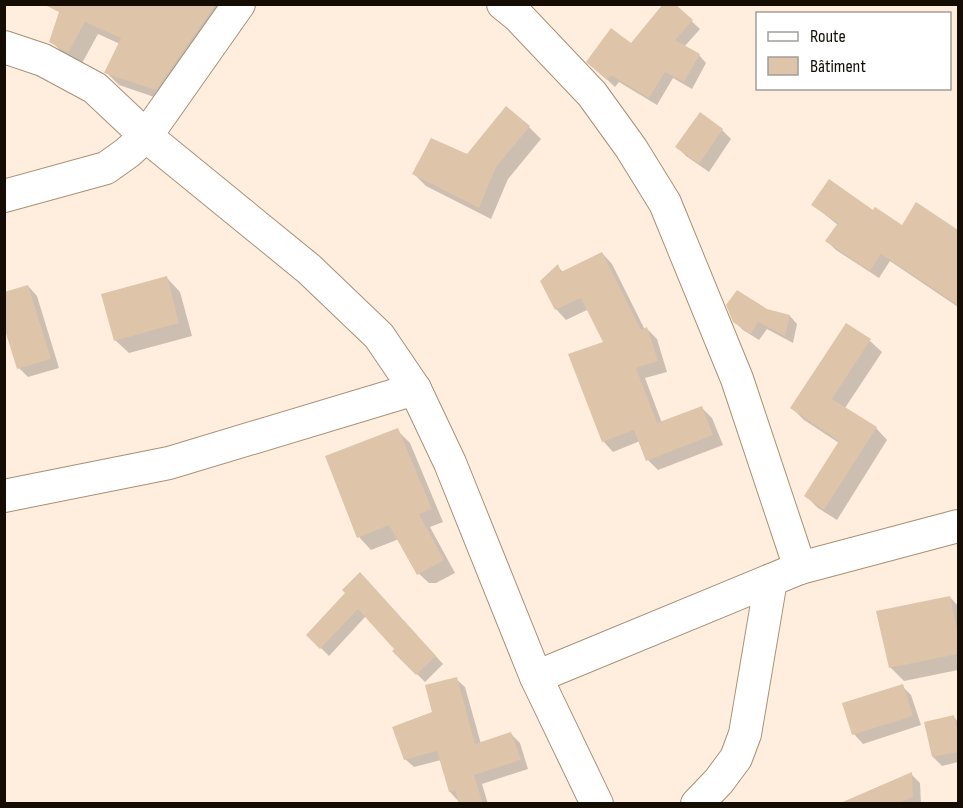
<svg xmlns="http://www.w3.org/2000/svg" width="963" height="808" font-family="'Sofia Sans Condensed',sans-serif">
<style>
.shadow{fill:#0003}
.building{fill:#dec4a9}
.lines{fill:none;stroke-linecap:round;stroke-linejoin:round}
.minor-casing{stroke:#a99076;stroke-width:34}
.minor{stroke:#fff;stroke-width:32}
</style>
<rect width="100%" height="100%" fill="#ffeede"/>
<g class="shadow">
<path d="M 64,4 L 221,4 L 169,102 L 119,85 L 106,72 L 120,44 L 98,34 L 81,65 L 64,54 L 51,41 Z"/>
<path d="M 673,4 L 700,29 L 684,47 L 699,55 L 706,63 L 692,89 L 673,78 L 657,105 L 619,82 L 615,87 L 596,69 L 631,45 Z"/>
<path d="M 529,127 L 541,139 L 508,179 L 491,219 L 426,186 L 414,174 L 467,156 Z"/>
<path d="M 722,130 L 731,139 L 709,172 L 686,156 L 677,147 Z"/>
<path d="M 917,204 L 958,232 L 958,307 L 890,261 L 879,278 L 836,250 L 827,241 L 838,225 L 813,205 L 873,212 L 903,227 Z"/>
<path d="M 602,253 L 612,264 L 645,330 L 647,329 L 657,339 L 667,372 L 645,378 L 662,423 L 701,407 L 712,418 L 723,445 L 658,470 L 648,460 L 640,441 L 613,452 L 603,441 L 605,342 L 589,309 L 566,320 L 556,309 L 558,267 L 563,272 Z"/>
<path d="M 167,278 L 180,292 L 192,336 L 129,353 L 115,340 Z"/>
<path d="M 28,286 L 37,296 L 59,368 L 28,377 L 19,368 Z"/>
<path d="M 766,310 L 790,316 L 797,324 L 793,343 L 767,329 L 759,340 L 743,330 L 734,321 Z"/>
<path d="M 847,325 L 870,341 L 882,352 L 845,408 L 876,428 L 887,440 L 837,520 L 818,508 L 806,496 L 839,443 L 804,420 L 792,408 Z"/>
<path d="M 397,430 L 410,443 L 443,522 L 430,527 L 455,573 L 436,583 L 429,583 L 416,571 L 399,539 L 371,550 L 359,537 Z"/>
<path d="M 368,582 L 443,664 L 425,682 L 394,651 L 396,649 L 366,616 L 329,656 L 308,635 L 348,593 Z"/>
<path d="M 950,597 L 958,606 L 958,670 L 904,681 L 890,667 Z"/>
<path d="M 456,679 L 465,687 L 481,744 L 511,734 L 520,743 L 528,769 L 482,784 L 488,804 L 461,804 L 450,792 L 441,760 L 414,767 L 405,759 Z"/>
<path d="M 902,686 L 911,695 L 921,725 L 863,744 L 854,734 Z"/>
<path d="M 954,717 L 958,722 L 958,762 L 942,766 L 933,757 Z"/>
<path d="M 911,774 L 920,783 L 921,804 L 872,804 Z"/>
</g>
<g class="building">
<path d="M 43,4 L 216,4 L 156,90 L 104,73 L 121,38 L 85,22 L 68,53 L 49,42 L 59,12 Z"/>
<path d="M 663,4 L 675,4 L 693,20 L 675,40 L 700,54 L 684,82 L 665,72 L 649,98 L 611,75 L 607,80 L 586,62 L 611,28 L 631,43 Z"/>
<path d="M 506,106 L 530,126 L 496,167 L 479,208 L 412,174 L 431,138 L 467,154 Z"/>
<path d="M 700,112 L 723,129 L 699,164 L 675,147 Z"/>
<path d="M 829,179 L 873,210 L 875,207 L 902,225 L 916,202 L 958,230 L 958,305 L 881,254 L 870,271 L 825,241 L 838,223 L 811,205 Z"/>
<path d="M 602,252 L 641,330 L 647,327 L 658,361 L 636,368 L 657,423 L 702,406 L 713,435 L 646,461 L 634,430 L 602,442 L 568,354 L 603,342 L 581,298 L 555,310 L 540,281 L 558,264 L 561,272 Z"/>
<path d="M 167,276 L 179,323 L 114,341 L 101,294 Z"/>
<path d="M 28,285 L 51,359 L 17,369 L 4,327 L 4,292 Z"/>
<path d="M 737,290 L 767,309 L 790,315 L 785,336 L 758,322 L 751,334 L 733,322 L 726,305 Z"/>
<path d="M 846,323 L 871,339 L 832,399 L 877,427 L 824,510 L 804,496 L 839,441 L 790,408 Z"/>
<path d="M 398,428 L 432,509 L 419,514 L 444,560 L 417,575 L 389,525 L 357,538 L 325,456 Z"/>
<path d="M 360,572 L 436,656 L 416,675 L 392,651 L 394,649 L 358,609 L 320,649 L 306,635 L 345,593 L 342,590 Z"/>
<path d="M 950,596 L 958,634 L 958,654 L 889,668 L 876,611 Z"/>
<path d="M 457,677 L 475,744 L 511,732 L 521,760 L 474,775 L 483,804 L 459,804 L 455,790 L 449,792 L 437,751 L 404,760 L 392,727 L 432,712 L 425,685 Z"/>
<path d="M 903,684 L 913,716 L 852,735 L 842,703 Z"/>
<path d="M 954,715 L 958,735 L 958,752 L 932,757 L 924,722 Z"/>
<path d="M 912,772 L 913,797 L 897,804 L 838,804 Z"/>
</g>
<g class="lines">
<g class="minor-casing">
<g id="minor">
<path d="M 503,4 L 518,16 L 592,94 L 631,148 L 665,203 L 737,379 L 800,568"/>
<path d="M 4,47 L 43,60 L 95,88 L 146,136 L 309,269 L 379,336 L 415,389 L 450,463 L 536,677 L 597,804"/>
<path d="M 4,196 L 106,168 L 127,153 L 146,136 L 239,4"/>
<path d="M 4,496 L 169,463 L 415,389"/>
<path d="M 536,677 L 800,568 L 958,526"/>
<path d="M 697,804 L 719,781 L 736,758 L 745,734 L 771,580"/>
</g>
</g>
<use href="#minor" class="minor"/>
</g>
<rect width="963" height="808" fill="none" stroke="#150d04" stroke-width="12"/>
<rect x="756" y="12" width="195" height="78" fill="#ffffff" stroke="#a19e9b" stroke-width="1.5"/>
<rect x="768" y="32" width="30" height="9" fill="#ffffff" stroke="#a19e9b" stroke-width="1.5"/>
<text x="810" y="42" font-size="18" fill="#150d04">Route</text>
<rect x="768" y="57" width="30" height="18" fill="#dec4a9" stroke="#a19e9b" stroke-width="1.5"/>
<text x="810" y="72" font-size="18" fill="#150d04">Bâtiment</text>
</svg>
